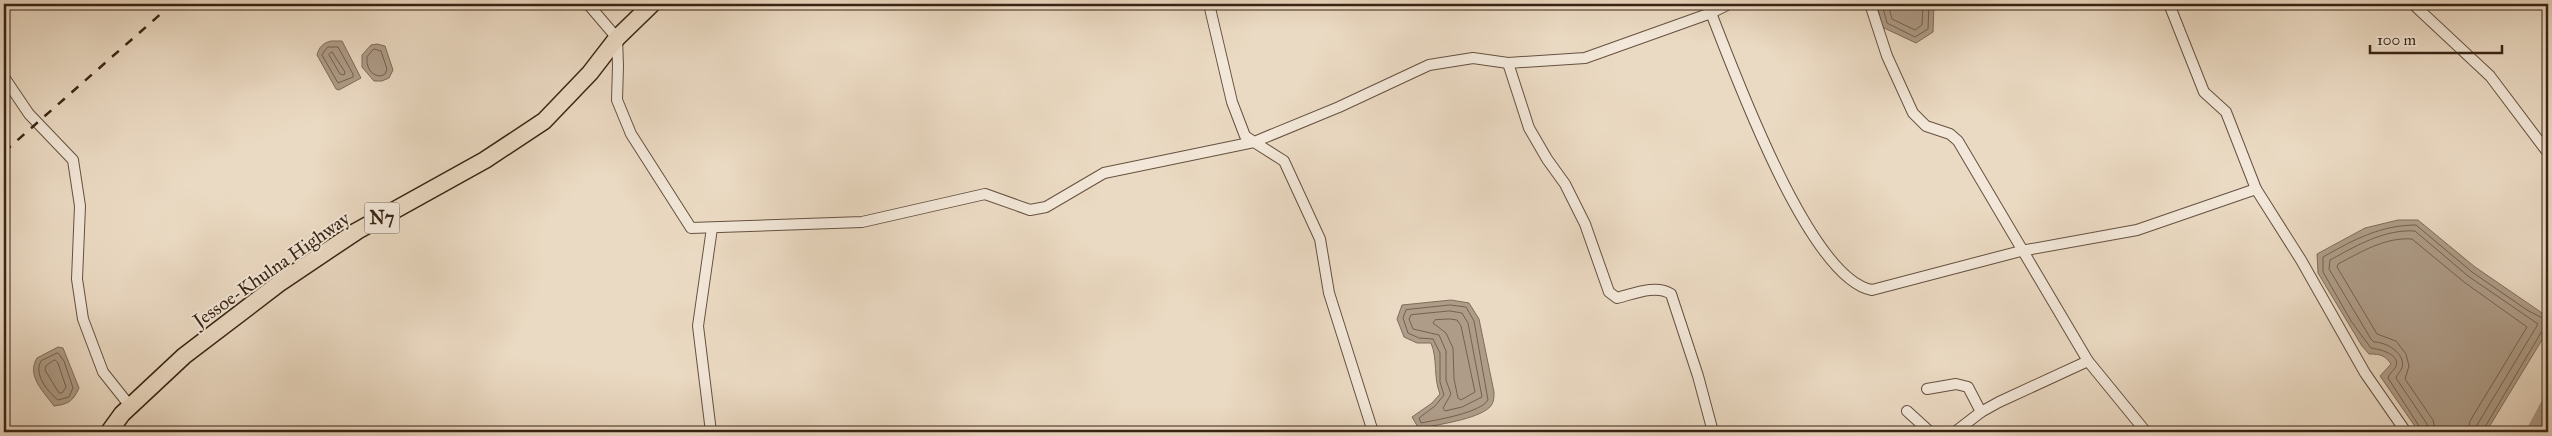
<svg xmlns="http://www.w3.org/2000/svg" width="2552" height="436" font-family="'IM FELL Great Primer',serif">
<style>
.water{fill:#ae9c88;stroke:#7f6c5a}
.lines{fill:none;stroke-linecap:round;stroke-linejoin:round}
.shore{stroke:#74604e;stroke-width:1}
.river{stroke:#ae9c88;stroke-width:16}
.minor-casing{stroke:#665140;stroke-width:12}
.trunk-casing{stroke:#392314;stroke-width:19}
.minor{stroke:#f2e7d8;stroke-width:10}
.trunk{stroke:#ebdac3;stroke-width:16}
.rail{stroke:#392314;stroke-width:2.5;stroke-dasharray:9 9;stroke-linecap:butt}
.labels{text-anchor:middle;stroke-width:4;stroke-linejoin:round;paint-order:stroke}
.shield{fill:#f2e7d8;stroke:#705e4f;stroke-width:1}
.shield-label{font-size:18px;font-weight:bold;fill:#392314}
.street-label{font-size:19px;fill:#392314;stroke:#f2e7d8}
</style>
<rect width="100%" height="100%" fill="#ebdac3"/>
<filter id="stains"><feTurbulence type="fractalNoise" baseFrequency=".004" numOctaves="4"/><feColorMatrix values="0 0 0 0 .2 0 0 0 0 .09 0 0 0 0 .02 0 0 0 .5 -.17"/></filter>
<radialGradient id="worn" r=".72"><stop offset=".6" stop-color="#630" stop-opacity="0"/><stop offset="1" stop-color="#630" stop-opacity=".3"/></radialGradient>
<g class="water">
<path d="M 1877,4 L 1934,4 L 1933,32 L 1916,43 L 1882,27 Z"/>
<path d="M 331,41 L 342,41 L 361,78 L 339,90 L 336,89 L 317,55 C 319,47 323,43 331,41 Z"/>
<path d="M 377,44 L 385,46 L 393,70 L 389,78 L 382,81 L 374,81 L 362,67 L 362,55 L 371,45 Z"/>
<path d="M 2398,220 L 2418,220 L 2475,267 L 2548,317 L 2548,330 L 2486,432 L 2419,432 L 2380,376 L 2391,364 C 2385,355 2380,354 2369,354 L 2362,346 L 2318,273 L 2317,254 L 2365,228 Z"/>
<path d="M 1451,300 L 1469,303 L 1479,319 L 1494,392 C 1494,397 1494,403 1490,407 C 1476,420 1438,424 1419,429 L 1412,417 L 1432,403 L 1440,394 C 1433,377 1438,360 1431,343 L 1417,343 L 1404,337 L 1397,319 L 1402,305 Z"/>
<path d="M 58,347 L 63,348 L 79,388 C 73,401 69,404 54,406 C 44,392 26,376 37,358 Z"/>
</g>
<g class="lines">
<g class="shore">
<path d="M 1882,4 L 1887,23 L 1915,37 L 1928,29 L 1929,4"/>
<path d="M 1888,4 L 1892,19 L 1915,30 L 1922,25 L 1923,4"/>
<path d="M 328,47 L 338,47 L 353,74 L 353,77 L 338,83 L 322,55 Z"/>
<path d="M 374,49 L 381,51 L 387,69 L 385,74 L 381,76 C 370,76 366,66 367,57 Z"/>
<path d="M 332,52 L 345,72 L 344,75 L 340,74 L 329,55 Z"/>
<path d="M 1450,305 L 1466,307 L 1474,321 L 1488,400 C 1480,413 1436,420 1421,423 L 1419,418 L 1435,406 L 1444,395 L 1440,382 L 1440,353 L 1433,339 L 1419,338 L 1408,333 L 1403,318 L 1406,310 Z"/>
<path d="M 1450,311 L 1462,313 L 1468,323 L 1482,397 L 1462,407 L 1445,411 L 1443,408 L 1451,394 L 1446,380 L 1446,351 L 1439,335 L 1413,329 L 1409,319 L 1411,315 Z"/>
<path d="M 1450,319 L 1457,320 L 1461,326 L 1475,392 L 1461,400 L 1458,398 L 1454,379 L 1453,348 L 1446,333 L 1433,323 L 1435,320 Z"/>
<path d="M 58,353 L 64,361 L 73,388 L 69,397 L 58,400 C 48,392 33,374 41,361 Z"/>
<path d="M 55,360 L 58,363 L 66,387 L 62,393 L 59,393 L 45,370 L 46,366 Z"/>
<path d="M 2423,432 L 2388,378 C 2389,374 2392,372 2395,368 C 2403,354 2378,349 2371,348 L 2351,321 L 2323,272 L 2323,257 C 2353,240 2381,225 2416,225 L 2472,272 L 2527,310 L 2548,321"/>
<path d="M 2429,432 L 2427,424 L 2396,378 C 2397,375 2400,372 2402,368 C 2406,353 2386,342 2374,342 L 2371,339 L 2329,269 L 2330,260 C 2356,246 2384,229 2415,231 L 2468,276 L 2538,324 L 2477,425 L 2476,432"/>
<path d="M 2436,432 L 2433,420 L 2405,379 L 2409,366 L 2406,354 L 2396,341 L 2377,334 L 2337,267 L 2338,264 C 2361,252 2385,237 2412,239 L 2464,282 L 2527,327 L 2470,421 L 2468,432"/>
<path d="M 2482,432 L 2542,331 L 2548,328"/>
</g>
<path class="river" d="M 2534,432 L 2548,406"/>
<g class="minor-casing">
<g id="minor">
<path d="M 588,4 L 617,38 L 618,66 L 617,100 L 631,134 L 691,228 L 862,222 L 985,194 L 1030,210 L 1046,207 L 1104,173 L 1254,142 L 1284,161 L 1320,239 L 1329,293 L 1373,432"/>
<path d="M 1209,4 L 1232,102 L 1245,136 L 1254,142 L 1339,107 L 1429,65 L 1473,58 L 1508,63 L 1585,58 L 1711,13 C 1734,71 1809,279 1872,290 L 2021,251 L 2137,230 L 2256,189 L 2301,260 L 2365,373 L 2406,432"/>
<path d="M 1870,4 L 1887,56 L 1913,113 L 1926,126 L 1950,134 L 1958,141 L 2088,361 L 2146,432"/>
<path d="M 2169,4 L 2204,92 L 2226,112 L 2256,189"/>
<path d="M 2413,4 L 2490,76 L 2548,153"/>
<path d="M 1711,13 L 1729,4"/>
<path d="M 1508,63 L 1529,128 L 1547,159 L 1565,184 L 1585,224 L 1609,292 L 1617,298 C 1633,294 1656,284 1671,294 L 1698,376 L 1713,432"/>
<path d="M 4,77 L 29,114 L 73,160 L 80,206 L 77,279 L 83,319 L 103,372 L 130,406"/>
<path d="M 1927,389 L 1956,384 L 1968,387 L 1981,412"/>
<path d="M 1907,411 L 1930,432"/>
<path d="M 711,432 L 698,326 L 712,228"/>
<path d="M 1955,432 L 1981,412 L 1999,402 L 2088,361"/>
</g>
</g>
<g class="trunk-casing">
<path id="trunk" d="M 109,432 L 122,414 L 184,356 L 281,282 L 357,231 L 485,160 L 544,121 L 590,73 L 617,38 L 652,4"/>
</g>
<use href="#minor" class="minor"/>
<use href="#trunk" class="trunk"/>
<path class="rail" d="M 4,152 L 172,4"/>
</g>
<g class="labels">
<rect class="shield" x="364.5" y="202.5" width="35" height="31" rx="4"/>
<g class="shield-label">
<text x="382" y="224">N7</text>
</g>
<g class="street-label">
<text transform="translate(271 269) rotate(-35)" y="7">Jessoe-Khulna Highway</text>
</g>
</g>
<rect width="2552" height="436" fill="none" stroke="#ebdac3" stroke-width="20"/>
<rect x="5" y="5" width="2542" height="426" fill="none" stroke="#392314" stroke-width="2.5"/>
<rect x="10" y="10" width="2532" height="416" fill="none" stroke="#392314"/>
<path d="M2370 45v8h132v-8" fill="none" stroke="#392314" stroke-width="2.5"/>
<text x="2377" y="45" font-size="15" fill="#392314" stroke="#f2e7d8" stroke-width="4" paint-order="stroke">100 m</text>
<rect width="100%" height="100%" filter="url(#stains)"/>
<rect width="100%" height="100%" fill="url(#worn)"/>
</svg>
